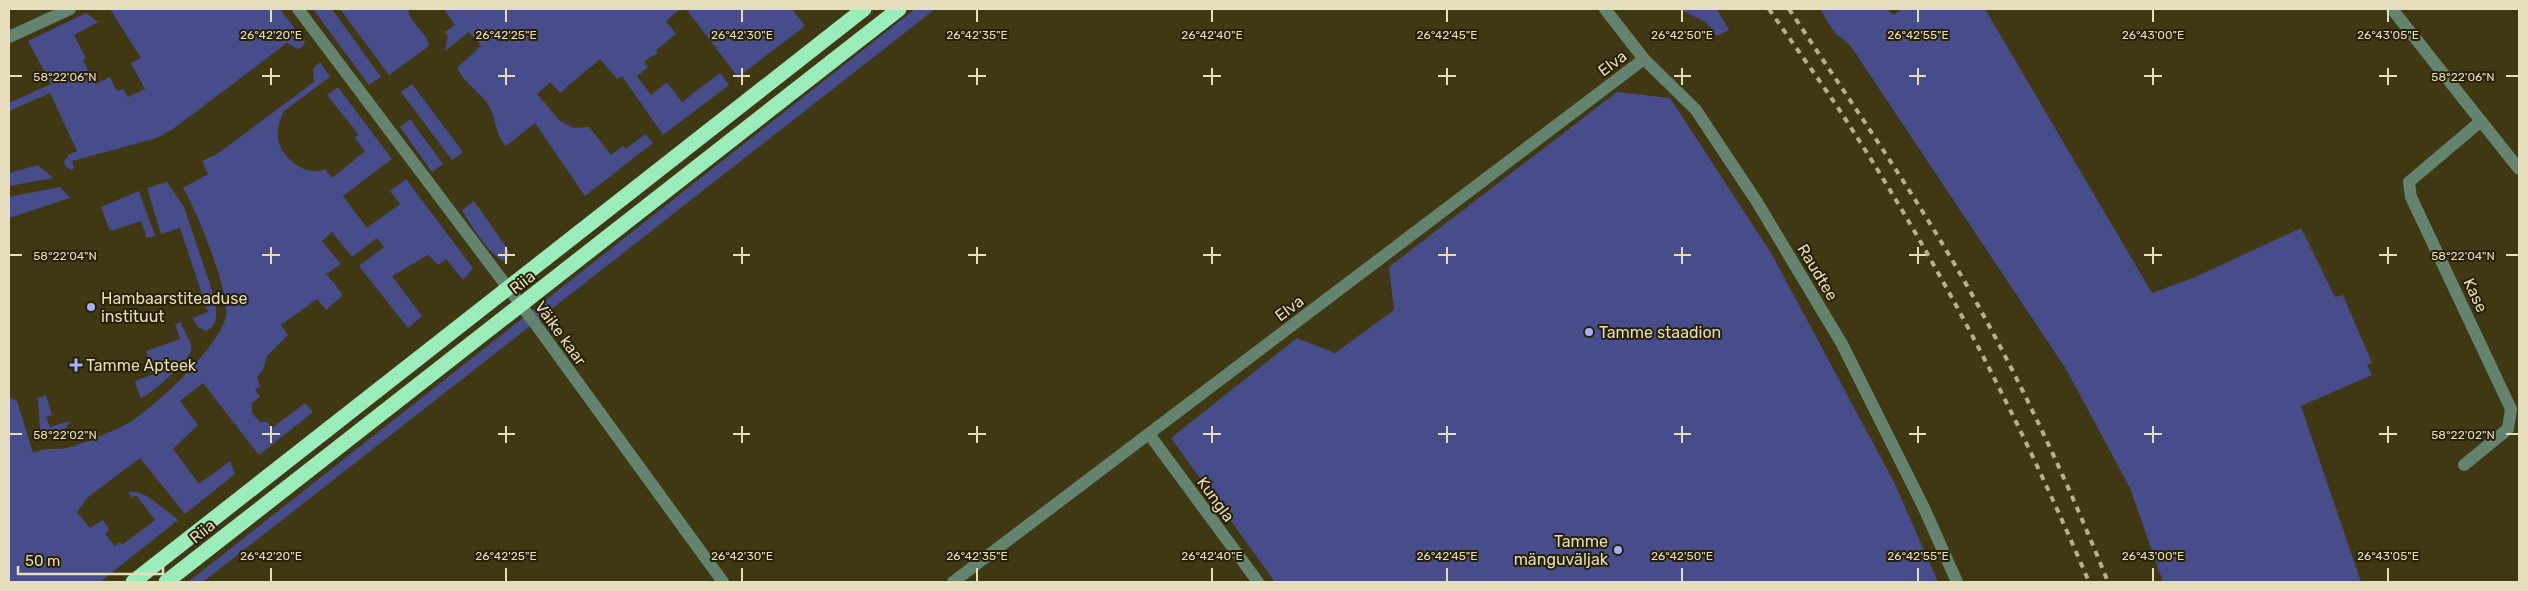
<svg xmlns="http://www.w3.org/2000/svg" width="2528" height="591" font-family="Rubik,sans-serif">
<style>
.green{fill:#464d8a}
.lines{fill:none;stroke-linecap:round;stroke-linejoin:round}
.minor{stroke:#64846f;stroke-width:12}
.highway{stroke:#9aecba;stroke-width:15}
.rail{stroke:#b7af8c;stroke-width:4;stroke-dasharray:6 6;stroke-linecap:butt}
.ticks{fill:none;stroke:#e5ddbb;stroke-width:2}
.poi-dot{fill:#a5b1fc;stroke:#261f02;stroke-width:2}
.labels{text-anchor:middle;stroke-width:4;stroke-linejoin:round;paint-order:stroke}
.street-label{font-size:16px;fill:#e5ddbb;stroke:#261f02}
.poi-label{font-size:16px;fill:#e5ddbb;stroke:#261f02;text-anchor:start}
.ticks-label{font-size:12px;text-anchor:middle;fill:#e5ddbb;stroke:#261f02;stroke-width:4;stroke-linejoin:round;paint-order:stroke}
</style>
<rect width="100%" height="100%" fill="#403813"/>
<g class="green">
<path d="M 110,9 L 280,9 L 305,42 L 302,47 L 298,49 L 287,43 L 173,129 L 157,138 L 72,161 L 74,168 L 72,170 L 66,167 L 64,162 L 68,155 L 77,151 L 50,93 L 9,111 L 9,103 L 51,84 L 28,41 L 86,13 L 98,22 L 74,35 L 86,58 L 83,60 L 95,84 L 110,77 L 117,91 L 123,89 L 128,97 L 145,89 L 131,63 L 141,58 Z"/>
<path d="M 313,9 L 332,9 L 381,77 L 369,85 Z"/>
<path d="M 340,9 L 408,9 C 409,24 428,32 429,46 L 389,75 Z"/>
<path d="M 444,9 L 680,9 L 666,21 L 676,34 L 656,50 L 658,53 L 644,61 L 648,67 L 637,76 L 651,95 L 667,82 L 682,102 L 720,73 L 729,85 L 663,135 L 622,76 L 617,79 L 600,59 L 560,93 L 550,82 L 537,94 L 560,121 L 574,128 L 589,127 L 611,155 L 623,146 L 626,149 L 645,134 L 653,143 L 585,196 L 535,123 L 506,146 C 494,134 497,117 487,103 C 478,90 464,83 457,68 L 481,46 L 469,32 L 445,51 L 448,36 L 445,32 L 455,25 Z"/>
<path d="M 686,9 L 792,9 L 805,26 L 738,77 Z"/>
<path d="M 915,9 L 935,9 L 203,582 L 188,582 Z"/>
<path d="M 1679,9 L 1717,9 L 1729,30 L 1717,36 L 1706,22 Z"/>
<path d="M 1820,9 L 1887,9 L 1893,15 L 1902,9 L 1985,9 L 2152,293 L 2193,278 L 2301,228 L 2335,297 L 2343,295 L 2372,363 L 2367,365 L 2372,375 L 2301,406 L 2361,582 L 2163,582 L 2130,488 L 2066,369 L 1850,45 L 1835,33 Z"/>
<path d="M 320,62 L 330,77 L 284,111 C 280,119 277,128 278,138 C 280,157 306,178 325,169 L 332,178 L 365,151 L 355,138 L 358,134 L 327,95 L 338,87 L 392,159 L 343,196 L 367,228 L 400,204 L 390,191 L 406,179 L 473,268 L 463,280 L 446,259 L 438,265 L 428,255 L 392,276 L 422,316 L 408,328 L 359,266 L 384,247 L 377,238 L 352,257 L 332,232 L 322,241 L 341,264 L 326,274 L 341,292 L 342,296 L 326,310 L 317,299 L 281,325 L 288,335 L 267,356 L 263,370 L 257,377 L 260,386 L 255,390 L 260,397 L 252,403 L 252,413 L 260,422 L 267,422 L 272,428 L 305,403 L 313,412 L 259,455 L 203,383 L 180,401 L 198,425 L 173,449 L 199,484 L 230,461 L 235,474 L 185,514 L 140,458 L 87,498 L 77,512 L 90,528 L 103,520 L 109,530 L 105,534 L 115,546 L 120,542 L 122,545 L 155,520 L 136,495 L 132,498 L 128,492 C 143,488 166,511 178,520 L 100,582 L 9,582 L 9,397 L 17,401 L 33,453 C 44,447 55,450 67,448 C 83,444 108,433 123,426 C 150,413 221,345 226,316 C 230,292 196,209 183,188 L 208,174 L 202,161 L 217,154 L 314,82 L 313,69 Z"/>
<path d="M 412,84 L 463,152 L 452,160 L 401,92 Z"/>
<path d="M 1617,92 L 1670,98 L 1771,253 L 1894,482 L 1938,582 L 1275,582 L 1171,438 L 1297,338 L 1335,353 L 1394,310 L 1389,267 Z"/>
<path d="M 410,119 L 443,164 L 432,172 L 400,127 Z"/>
<path d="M 38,165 L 53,178 L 9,186 L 9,173 Z"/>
<path d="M 167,182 L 184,207 L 213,293 C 216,304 221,325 206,331 L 199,328 L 192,318 L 208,312 L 180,228 L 161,234 L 147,188 Z"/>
<path d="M 60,187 L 70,198 L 9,218 L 9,197 Z"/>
<path d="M 139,191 L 155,236 L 147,238 L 141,221 L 110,231 L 101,207 Z"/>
<path d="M 474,201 L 507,248 L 509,252 L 507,261 C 492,261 470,223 462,210 Z"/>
<path d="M 181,322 C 183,331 193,342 191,351 C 189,360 148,398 140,398 L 135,381 L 154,374 L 146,351 L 180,339 L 175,324 Z"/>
<path d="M 46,395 L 52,415 L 46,417 L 50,427 L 70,421 C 65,432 59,436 47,436 L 40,429 L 38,398 Z"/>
</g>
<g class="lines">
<g class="minor">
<path d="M 298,9 L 539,329 L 723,582"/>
<path d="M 1605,9 L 1644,59 L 1696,110 L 1757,202 L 1842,344 L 1924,508 L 1957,582"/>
<path d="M 2392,9 L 2519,169"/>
<path d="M 9,37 L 70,9"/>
<path d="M 1149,434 L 1258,582"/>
<path d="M 2464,465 L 2508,429 L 2511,409 L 2411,197 L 2409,182 L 2481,121"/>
<path d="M 953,582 L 1644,59"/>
</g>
<g class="highway">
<path d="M 133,582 L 864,9"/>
<path d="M 166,582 L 899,9"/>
</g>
<g class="rail">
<path d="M 1769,9 C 1793,44 1819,79 1842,114 C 1939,262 2020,420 2089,582"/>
<path d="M 1789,9 C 1852,104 1918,198 1974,298 C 2025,390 2069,485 2108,582"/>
</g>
</g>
<path class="ticks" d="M 271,10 L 271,22M 506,10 L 506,22M 742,10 L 742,22M 977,10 L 977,22M 1212,10 L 1212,22M 1447,10 L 1447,22M 1682,10 L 1682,22M 1918,10 L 1918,22M 2153,10 L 2153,22M 2388,10 L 2388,22M 271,68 L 271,85M 506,68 L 506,85M 742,68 L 742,85M 977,68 L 977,85M 1212,68 L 1212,85M 1447,68 L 1447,85M 1682,68 L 1682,85M 1918,68 L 1918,85M 2153,68 L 2153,85M 2388,68 L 2388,85M 10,76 L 22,76M 262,76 L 280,76M 498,76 L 515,76M 733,76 L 750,76M 968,76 L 986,76M 1203,76 L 1221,76M 1438,76 L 1456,76M 1674,76 L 1691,76M 1909,76 L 1926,76M 2144,76 L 2162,76M 2379,76 L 2397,76M 2506,76 L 2518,76M 271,247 L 271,264M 506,247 L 506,264M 742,247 L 742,264M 977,247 L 977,264M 1212,247 L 1212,264M 1447,247 L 1447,264M 1682,247 L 1682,264M 1918,247 L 1918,264M 2153,247 L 2153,264M 2388,247 L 2388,264M 10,255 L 22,255M 262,255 L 280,255M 498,255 L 515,255M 733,255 L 750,255M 968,255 L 986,255M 1203,255 L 1221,255M 1438,255 L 1456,255M 1674,255 L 1691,255M 1909,255 L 1926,255M 2144,255 L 2162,255M 2379,255 L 2397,255M 2506,255 L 2518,255M 271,426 L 271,443M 506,426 L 506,443M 742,426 L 742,443M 977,426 L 977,443M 1212,426 L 1212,443M 1447,426 L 1447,443M 1682,426 L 1682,443M 1918,426 L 1918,443M 2153,426 L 2153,443M 2388,426 L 2388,443M 10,434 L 22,434M 262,434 L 280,434M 498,434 L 515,434M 733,434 L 750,434M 968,434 L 986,434M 1203,434 L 1221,434M 1438,434 L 1456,434M 1674,434 L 1691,434M 1909,434 L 1926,434M 2144,434 L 2162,434M 2379,434 L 2397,434M 2506,434 L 2518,434M 271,568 L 271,581M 506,568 L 506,581M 742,568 L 742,581M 977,568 L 977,581M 1212,568 L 1212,581M 1447,568 L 1447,581M 1682,568 L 1682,581M 1918,568 L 1918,581M 2153,568 L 2153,581M 2388,568 L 2388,581"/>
<g class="poi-dot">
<circle cx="91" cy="307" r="5"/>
<circle cx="1589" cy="332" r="5"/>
<path d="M73.5 357.5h5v5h5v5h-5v5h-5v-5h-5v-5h5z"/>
<circle cx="1618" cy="550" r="5"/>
</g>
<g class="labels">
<g class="street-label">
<text transform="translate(1612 63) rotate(-37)" y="6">Elva</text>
<text transform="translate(1818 272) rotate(59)" y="6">Raudtee</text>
<text transform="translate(522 282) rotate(-38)" y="6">Riia</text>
<text transform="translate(2476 295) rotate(65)" y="6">Kase</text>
<text transform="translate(1289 308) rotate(-37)" y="6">Elva</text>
<text transform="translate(561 333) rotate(54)" y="6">Väike kaar</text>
<text transform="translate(1216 499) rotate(54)" y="6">Kungla</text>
<text transform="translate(202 531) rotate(-39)" y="6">Riia</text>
</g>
<g class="poi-label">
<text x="101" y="304">Hambaarstiteaduse<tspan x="101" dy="18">instituut</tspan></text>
<text x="1599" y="338">Tamme staadion</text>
<text x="86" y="371">Tamme Apteek</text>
<text x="1608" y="547" text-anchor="end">Tamme<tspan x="1608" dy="18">mänguväljak</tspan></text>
</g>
</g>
<g class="ticks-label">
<text x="271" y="39">26°42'20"E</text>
<text x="506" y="39">26°42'25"E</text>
<text x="742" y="39">26°42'30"E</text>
<text x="977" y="39">26°42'35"E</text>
<text x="1212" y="39">26°42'40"E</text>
<text x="1447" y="39">26°42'45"E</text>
<text x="1682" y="39">26°42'50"E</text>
<text x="1918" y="39">26°42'55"E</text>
<text x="2153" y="39">26°43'00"E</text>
<text x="2388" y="39">26°43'05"E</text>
<text x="65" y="81">58°22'06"N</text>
<text x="2463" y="81">58°22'06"N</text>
<text x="65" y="260">58°22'04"N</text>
<text x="2463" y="260">58°22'04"N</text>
<text x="65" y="439">58°22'02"N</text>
<text x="2463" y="439">58°22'02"N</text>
<text x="271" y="560">26°42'20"E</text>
<text x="506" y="560">26°42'25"E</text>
<text x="742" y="560">26°42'30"E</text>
<text x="977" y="560">26°42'35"E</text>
<text x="1212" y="560">26°42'40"E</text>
<text x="1447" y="560">26°42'45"E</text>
<text x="1682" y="560">26°42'50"E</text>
<text x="1918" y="560">26°42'55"E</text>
<text x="2153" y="560">26°43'00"E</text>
<text x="2388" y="560">26°43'05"E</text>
</g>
<rect width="2528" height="591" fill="none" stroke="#e5ddbb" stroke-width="20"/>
<path d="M18 566v8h145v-8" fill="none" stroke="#e5ddbb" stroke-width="2.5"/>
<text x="25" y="566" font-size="15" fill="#e5ddbb" stroke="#261f02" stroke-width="4" paint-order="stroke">50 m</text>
</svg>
